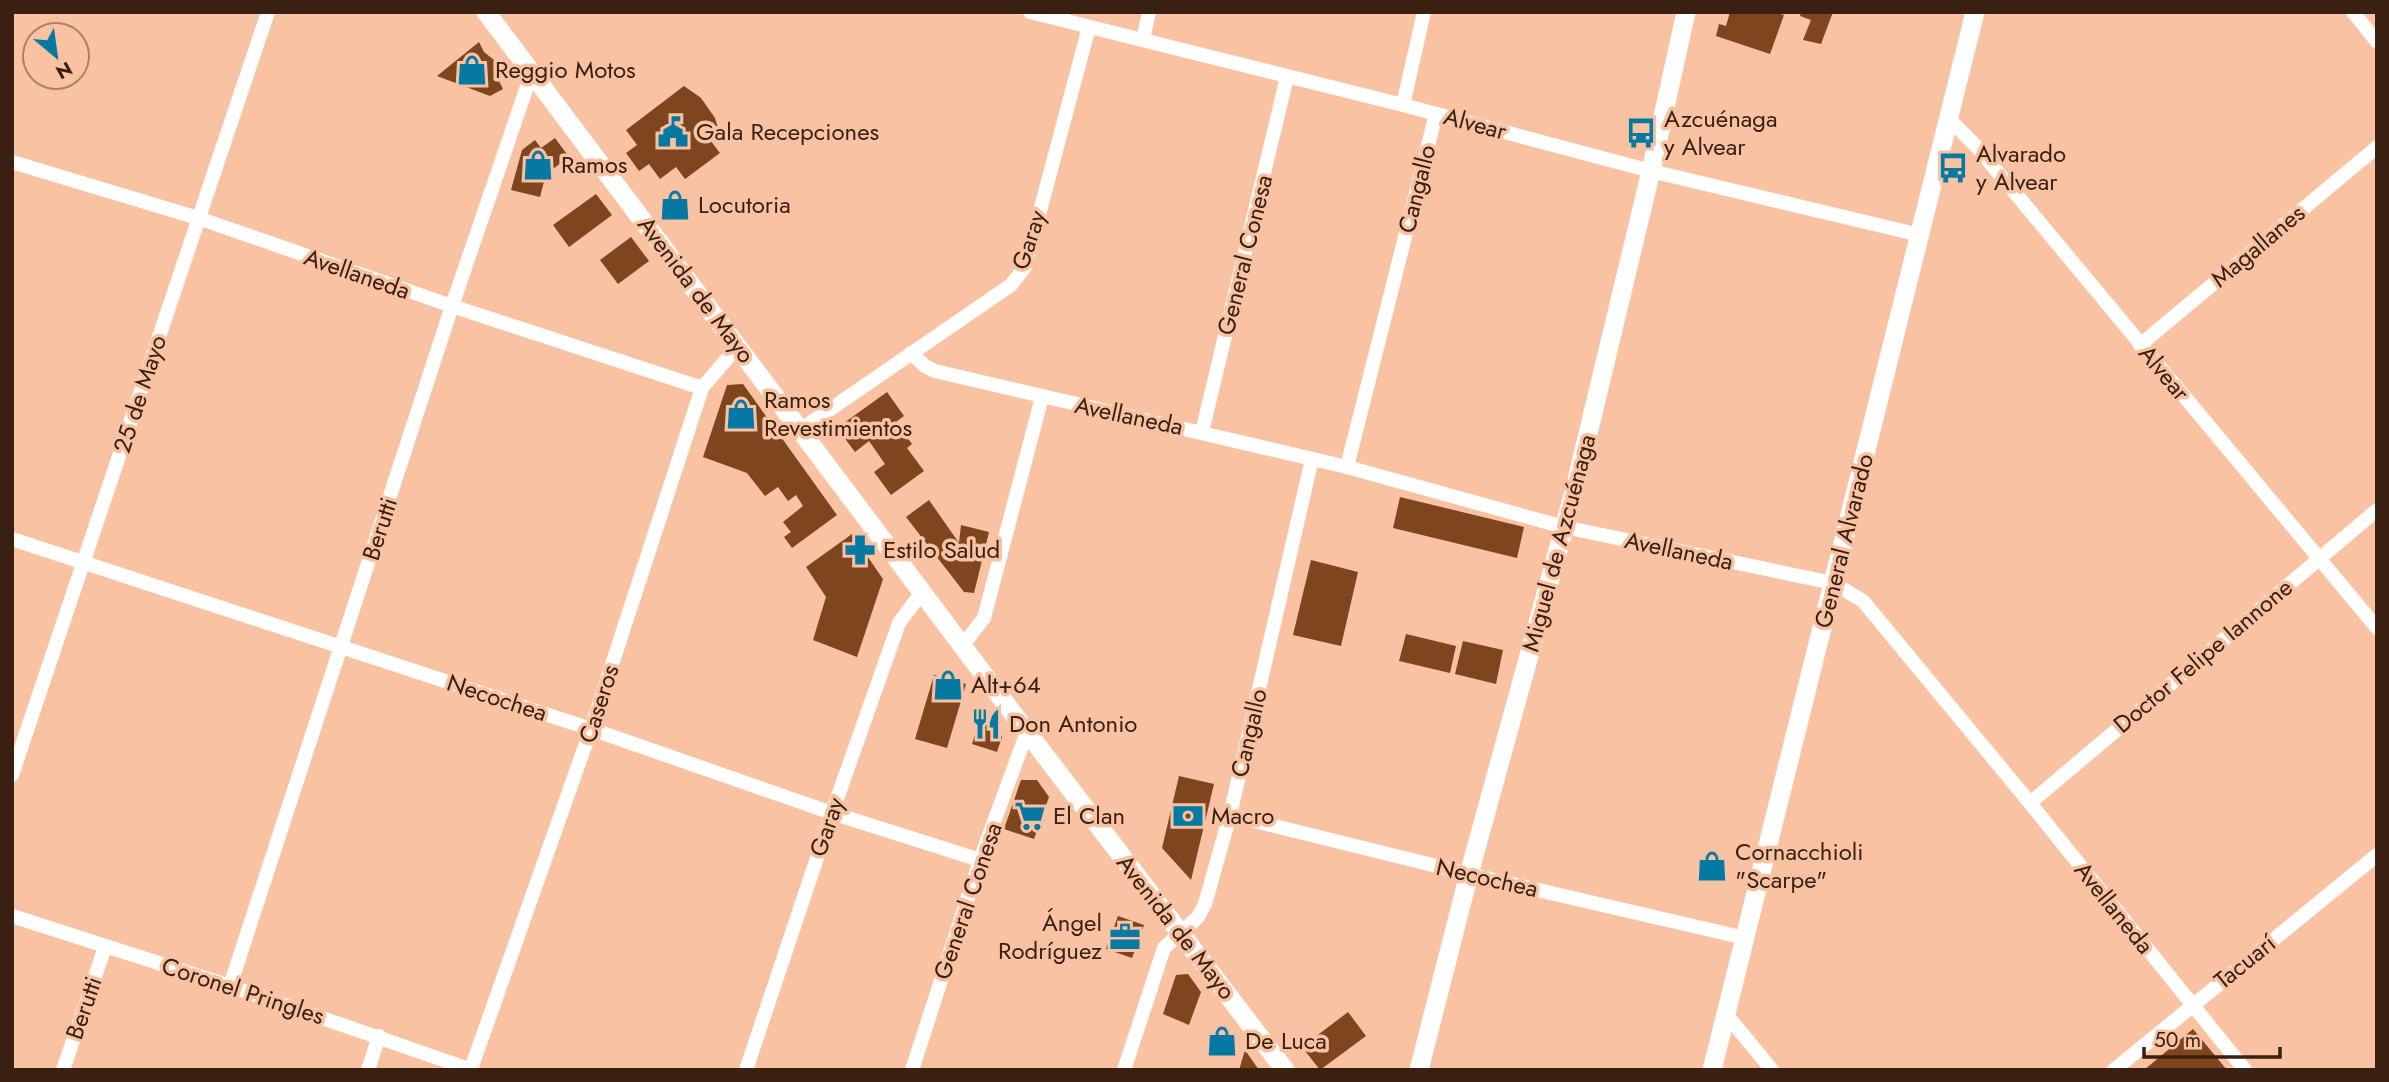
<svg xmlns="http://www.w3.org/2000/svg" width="2389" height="1082" font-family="Jost,sans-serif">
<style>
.building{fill:#7e451f}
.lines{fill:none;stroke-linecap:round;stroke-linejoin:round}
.street{stroke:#fff;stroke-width:14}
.secondary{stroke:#fff;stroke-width:19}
.labels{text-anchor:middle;stroke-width:7;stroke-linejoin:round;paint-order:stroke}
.poi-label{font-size:24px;fill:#392010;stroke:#f8c2a3;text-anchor:start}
.street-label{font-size:24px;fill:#392010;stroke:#f8c2a3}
</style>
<rect width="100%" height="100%" fill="#f8c2a3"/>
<g class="building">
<path d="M 1730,12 L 1774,12 L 1784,15 L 1770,54 L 1716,36 L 1719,24 L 1726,26 Z"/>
<path d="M 1801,12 L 1833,12 L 1821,44 L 1803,40 L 1811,20 L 1800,16 Z"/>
<path d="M 479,42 L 484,52 L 494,60 L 500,73 L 499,81 L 503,89 L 490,96 L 437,76 Z"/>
<path d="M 684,86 L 701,98 L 715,118 L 720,134 L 710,140 L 720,153 L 685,179 L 676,167 L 660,179 L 649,164 L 639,171 L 626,153 L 637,145 L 626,130 Z"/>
<path d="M 555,138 L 569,157 L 546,174 L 540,197 L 511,190 L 522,150 L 535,140 L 541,148 Z"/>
<path d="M 596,194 L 612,215 L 569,247 L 553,225 Z"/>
<path d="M 631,237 L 649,261 L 618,284 L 600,260 Z"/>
<path d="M 743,384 L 837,515 L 792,548 L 784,537 L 791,532 L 783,522 L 803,506 L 796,495 L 788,501 L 778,487 L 765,496 L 747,473 L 703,457 L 727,385 Z"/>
<path d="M 887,392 L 904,416 L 896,422 L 912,444 L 907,448 L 924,471 L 891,495 L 874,472 L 885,464 L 869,441 L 855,452 L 837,428 Z"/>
<path d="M 1400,497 L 1524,527 L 1517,558 L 1393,528 Z"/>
<path d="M 929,500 L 959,543 L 961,525 L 989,532 L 974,593 L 964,592 L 906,517 Z"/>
<path d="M 852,534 L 883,579 L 857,657 L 813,640 L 826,597 L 806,567 Z"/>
<path d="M 1311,560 L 1358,572 L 1341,646 L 1293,635 Z"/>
<path d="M 1406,634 L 1456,646 L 1450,673 L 1399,661 Z"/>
<path d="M 1463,641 L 1503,650 L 1496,684 L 1455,674 Z"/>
<path d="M 934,675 L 966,684 L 947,748 L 915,739 Z"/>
<path d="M 983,711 L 1002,737 L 997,752 L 972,744 Z"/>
<path d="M 1179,776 L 1214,784 L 1191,880 L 1162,848 Z"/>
<path d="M 1021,780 L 1037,780 L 1049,797 L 1034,839 L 1004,829 Z"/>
<path d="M 1118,916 L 1144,925 L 1132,958 L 1106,949 Z"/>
<path d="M 1188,974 L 1201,992 L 1189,1025 L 1163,1014 L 1176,975 Z"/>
<path d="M 1348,1012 L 1366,1036 L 1320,1070 L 1302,1047 Z"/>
<path d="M 2193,1029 L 2227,1070 L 2144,1070 Z"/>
<path d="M 1245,1050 L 1259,1070 L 1239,1070 Z"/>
</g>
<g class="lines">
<g class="street">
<path d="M 1030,12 L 1403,105 L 1651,171 L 1920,235"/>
<path d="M 2353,12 L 2377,42"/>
<path d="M 1143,40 L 1149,12"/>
<path d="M 1403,105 L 1424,12"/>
<path d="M 1949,119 L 1976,146 L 2377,628"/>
<path d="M 12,162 L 198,218 L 452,306 L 702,388"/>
<path d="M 2140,345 L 2377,147"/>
<path d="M 911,353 L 925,366 L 935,371 L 1347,467 L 1564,527 L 1833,583 L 1863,601 L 2030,803 L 2245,1070"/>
<path d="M 800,430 L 1011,285 L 1025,267 L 1089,27"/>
<path d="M 1202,432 L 1287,77"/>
<path d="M 1347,467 L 1436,114"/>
<path d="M 12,539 L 591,729 L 832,813 L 980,860"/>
<path d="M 962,646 L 984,618 L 1042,397"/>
<path d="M 12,775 L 268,12"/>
<path d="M 2030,803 L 2377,510"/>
<path d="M 1230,815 L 1469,874 L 1745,938"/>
<path d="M 12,916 L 230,986 L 472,1070"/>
<path d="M 230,986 L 452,306 L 532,72"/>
<path d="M 1726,1014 L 1772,1070"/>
<path d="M 471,1069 L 591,729 L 702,388 L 738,346"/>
<path d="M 63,1070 L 105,947"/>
<path d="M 368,1070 L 379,1036"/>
<path d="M 746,1070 L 832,813 L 899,623 L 922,592"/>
<path d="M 912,1070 L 980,860 L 1027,732"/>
<path d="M 1124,1070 L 1164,948 L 1198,917 L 1205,904 L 1230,815 L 1312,459"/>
<path d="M 2114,1070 L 2377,855"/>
</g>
<g class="secondary">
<path d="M 486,12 L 1027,732 L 1285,1070"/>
<path d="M 1419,1070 L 1469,874 L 1574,492 L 1651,171 L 1686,12"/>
<path d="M 1712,1070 L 1975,12"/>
</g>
</g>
<defs>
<g id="shop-bare" transform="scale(2.415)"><path d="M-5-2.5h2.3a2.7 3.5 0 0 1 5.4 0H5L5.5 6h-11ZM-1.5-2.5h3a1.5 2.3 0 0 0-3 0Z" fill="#0579a2" stroke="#f8c2a3" stroke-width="2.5" paint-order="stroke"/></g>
<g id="civic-bare" transform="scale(2.415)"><path d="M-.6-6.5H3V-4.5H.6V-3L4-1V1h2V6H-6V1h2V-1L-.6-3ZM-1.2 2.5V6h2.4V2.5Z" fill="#0579a2" stroke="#f8c2a3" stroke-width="2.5" paint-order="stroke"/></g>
<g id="bus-bare" transform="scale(2.415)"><path d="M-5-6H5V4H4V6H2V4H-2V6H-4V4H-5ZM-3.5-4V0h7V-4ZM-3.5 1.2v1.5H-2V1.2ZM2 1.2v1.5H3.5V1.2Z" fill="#0579a2" stroke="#f8c2a3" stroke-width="2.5" paint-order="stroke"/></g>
<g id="pharmacy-bare" transform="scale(2.415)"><path d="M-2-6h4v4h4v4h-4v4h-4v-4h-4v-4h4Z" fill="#0579a2" stroke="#f8c2a3" stroke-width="2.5" paint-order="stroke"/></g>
<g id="restaurant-bare" transform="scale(2.415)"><path d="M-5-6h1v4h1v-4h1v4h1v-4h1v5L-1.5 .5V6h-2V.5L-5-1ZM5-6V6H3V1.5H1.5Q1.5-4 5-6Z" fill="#0579a2" stroke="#f8c2a3" stroke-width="2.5" paint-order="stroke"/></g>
<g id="supermarket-bare" transform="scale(2.415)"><path d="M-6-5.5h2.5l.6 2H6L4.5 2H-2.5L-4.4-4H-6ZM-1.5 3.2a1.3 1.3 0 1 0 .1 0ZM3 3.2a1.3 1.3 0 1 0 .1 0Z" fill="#0579a2" stroke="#f8c2a3" stroke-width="2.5" paint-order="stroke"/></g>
<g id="bank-bare" transform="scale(2.415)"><path d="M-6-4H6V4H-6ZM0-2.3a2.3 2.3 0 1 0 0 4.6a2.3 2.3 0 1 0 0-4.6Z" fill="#0579a2" stroke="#f8c2a3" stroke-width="2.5" paint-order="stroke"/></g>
<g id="office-bare" transform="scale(2.415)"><path d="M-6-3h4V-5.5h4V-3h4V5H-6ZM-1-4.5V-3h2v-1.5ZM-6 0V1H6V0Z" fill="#0579a2" stroke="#f8c2a3" stroke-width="2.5" paint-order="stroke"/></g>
</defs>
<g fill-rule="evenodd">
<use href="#shop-bare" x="472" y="70"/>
<use href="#civic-bare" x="673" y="132"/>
<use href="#bus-bare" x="1641" y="133"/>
<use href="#shop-bare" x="538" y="165"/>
<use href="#bus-bare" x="1953" y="168"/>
<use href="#shop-bare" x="675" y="205"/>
<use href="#shop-bare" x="741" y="414"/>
<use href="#pharmacy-bare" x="860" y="550"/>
<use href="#shop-bare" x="948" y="685"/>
<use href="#restaurant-bare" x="986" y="724"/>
<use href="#supermarket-bare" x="1030" y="816"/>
<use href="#bank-bare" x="1188" y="816"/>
<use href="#shop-bare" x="1712" y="866"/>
<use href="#office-bare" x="1125" y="937"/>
<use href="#shop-bare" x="1222" y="1041"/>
</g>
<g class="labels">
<g class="poi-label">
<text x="495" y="78">Reggio Motos</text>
<text x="1664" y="127">Azcuénaga<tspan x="1664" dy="28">y Alvear</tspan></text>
<text x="696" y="140">Gala Recepciones</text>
<text x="1976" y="162">Alvarado<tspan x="1976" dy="28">y Alvear</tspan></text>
<text x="561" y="173">Ramos</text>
<text x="698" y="213">Locutoria</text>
<text x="764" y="408">Ramos<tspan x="764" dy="28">Revestimientos</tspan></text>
<text x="883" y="558">Estilo Salud</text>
<text x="971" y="693">Alt+64</text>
<text x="1009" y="732">Don Antonio</text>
<text x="1053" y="824">El Clan</text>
<text x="1211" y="824">Macro</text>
<text x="1735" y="860">Cornacchioli<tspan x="1735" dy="28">"Scarpe"</tspan></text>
<text x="1102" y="931" text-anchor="end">Ángel<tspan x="1102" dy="28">Rodríguez</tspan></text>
<text x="1245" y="1049">De Luca</text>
</g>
<g class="street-label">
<text transform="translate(1475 124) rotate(15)" y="8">Alvear</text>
<text transform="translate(1417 189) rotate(-76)" y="8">Cangallo</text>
<text transform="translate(1029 240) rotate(-72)" y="8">Garay</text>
<text transform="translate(2258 246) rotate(-40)" y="8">Magallanes</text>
<text transform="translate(1245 255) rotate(-76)" y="8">General Conesa</text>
<text transform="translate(357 274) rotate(19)" y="8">Avellaneda</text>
<text transform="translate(696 290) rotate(53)" y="8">Avenida de Mayo</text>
<text transform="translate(2164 373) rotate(50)" y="8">Alvear</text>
<text transform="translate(140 394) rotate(-72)" y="8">25 de Mayo</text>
<text transform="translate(1129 416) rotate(12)" y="8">Avellaneda</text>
<text transform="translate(380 529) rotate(-72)" y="8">Berutti</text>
<text transform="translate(1844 541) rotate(-76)" y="8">General Alvarado</text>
<text transform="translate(1559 543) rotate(-75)" y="8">Miguel de Azcuénaga</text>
<text transform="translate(1679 551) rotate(12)" y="8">Avellaneda</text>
<text transform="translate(2203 656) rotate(-40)" y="8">Doctor Felipe Iannone</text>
<text transform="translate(497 698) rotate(18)" y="8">Necochea</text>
<text transform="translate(599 704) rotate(-72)" y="8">Caseros</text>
<text transform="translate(1249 733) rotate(-77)" y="8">Cangallo</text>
<text transform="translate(827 827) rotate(-71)" y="8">Garay</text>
<text transform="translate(1487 878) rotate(13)" y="8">Necochea</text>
<text transform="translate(968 901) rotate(-71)" y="8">General Conesa</text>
<text transform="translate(2114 908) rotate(51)" y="8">Avellaneda</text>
<text transform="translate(1176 927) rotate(52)" y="8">Avenida de Mayo</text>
<text transform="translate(2245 962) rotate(-39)" y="8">Tacuarí</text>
<text transform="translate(243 991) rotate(18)" y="8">Coronel Pringles</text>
<text transform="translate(84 1008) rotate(-71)" y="8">Berutti</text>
</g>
</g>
<rect width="2389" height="1082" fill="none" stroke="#392010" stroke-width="28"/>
<g transform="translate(56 56) rotate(151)"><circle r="33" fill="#f8c2a3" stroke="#ac8168" stroke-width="2"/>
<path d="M0-5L12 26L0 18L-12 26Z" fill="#0579a2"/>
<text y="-10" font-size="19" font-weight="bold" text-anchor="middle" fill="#392010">N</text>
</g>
<path d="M2144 1047v10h136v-10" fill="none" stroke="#392010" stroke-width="3.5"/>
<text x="2154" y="1047" font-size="21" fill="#392010" stroke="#f8c2a3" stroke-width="5" paint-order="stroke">50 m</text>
</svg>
